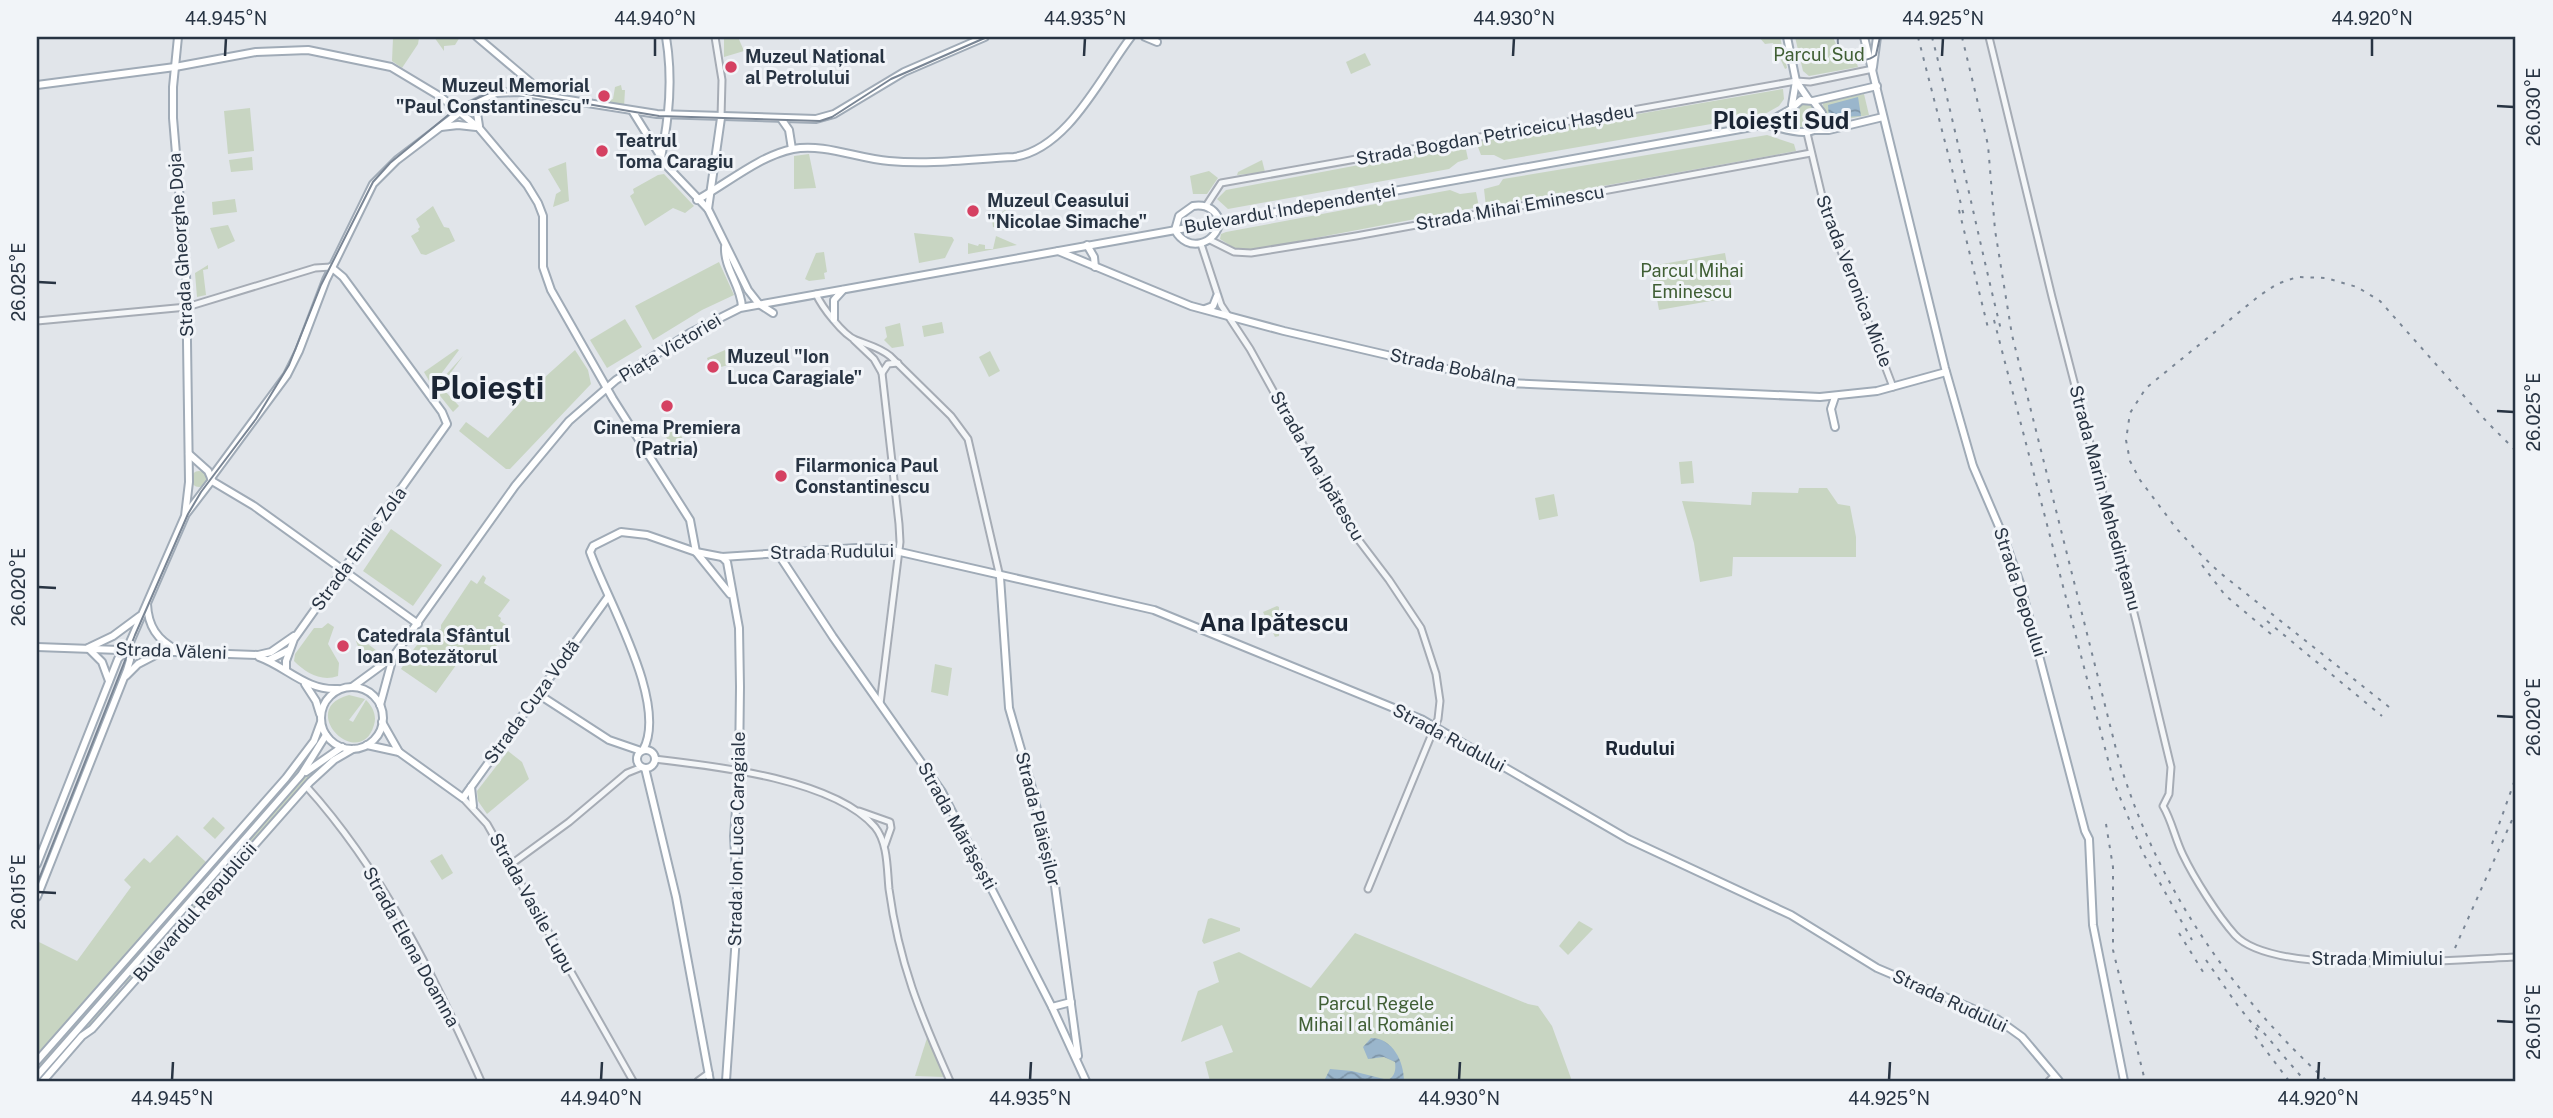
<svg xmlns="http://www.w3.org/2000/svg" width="2553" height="1118" font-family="'Public Sans',sans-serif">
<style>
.green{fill:#c8d5c2}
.water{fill:url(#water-waves)}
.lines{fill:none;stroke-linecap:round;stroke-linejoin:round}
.minor-casing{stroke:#a6acb5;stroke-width:9}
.major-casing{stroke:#a0abb7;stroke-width:10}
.minor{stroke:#f4f6f8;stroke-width:5}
.major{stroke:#fff;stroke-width:6}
.tram{stroke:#7a8695;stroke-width:2}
.rail{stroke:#7a8695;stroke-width:2;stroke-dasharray:3.5 7;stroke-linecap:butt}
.ticks{fill:none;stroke:#283443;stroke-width:2.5}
.poi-dot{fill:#d54162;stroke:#f1f4f8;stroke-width:2.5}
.labels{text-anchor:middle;stroke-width:6;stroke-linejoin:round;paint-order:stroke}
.park-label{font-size:18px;fill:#405f35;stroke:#f1f4f8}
.poi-label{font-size:18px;font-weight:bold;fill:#283443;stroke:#f1f4f8;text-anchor:start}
.street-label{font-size:18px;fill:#283443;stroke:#f1f4f8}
.neighbourhood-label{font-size:19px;font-weight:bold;fill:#1b2534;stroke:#f1f4f8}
.district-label{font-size:24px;font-weight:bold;fill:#1b2534;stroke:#f1f4f8}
.town-label{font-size:32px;font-weight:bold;fill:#1b2534;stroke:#f1f4f8}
.neatline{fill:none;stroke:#283443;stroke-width:2.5}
.ticks-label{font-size:18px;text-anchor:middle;fill:#283443}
</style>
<defs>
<pattern id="water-waves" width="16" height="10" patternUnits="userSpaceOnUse" patternTransform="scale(1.75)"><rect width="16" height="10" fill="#9ab6cc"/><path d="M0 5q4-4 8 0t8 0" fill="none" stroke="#7e95a7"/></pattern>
</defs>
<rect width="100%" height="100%" fill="#e1e5ea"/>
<g class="green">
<path d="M 434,37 L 460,37 L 455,45 L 444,46 L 444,51 Z"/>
<path d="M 724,37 L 738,37 L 744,51 L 724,57 Z"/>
<path d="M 1759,37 L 1780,37 L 1787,68 L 1785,69 L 1773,43 L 1765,44 Z"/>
<path d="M 1795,37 L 1833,37 L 1841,56 L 1857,64 L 1858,67 L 1809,76 L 1803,71 Z"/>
<path d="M 393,38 L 419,38 L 418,44 L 402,68 L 392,61 Z"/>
<path d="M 1365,53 L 1371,65 L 1351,74 L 1346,62 Z"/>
<path d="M 621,85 L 622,90 L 625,90 L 624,107 L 609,104 L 610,100 L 613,99 L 615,87 Z"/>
<path d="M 1783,89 L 1784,99 L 1779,106 L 1763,115 L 1504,160 L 1494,155 L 1481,155 L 1476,142 Z"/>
<path d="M 1864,94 L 1869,115 L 1825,123 L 1826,115 L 1822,102 Z"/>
<circle cx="1806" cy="116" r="12"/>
<path d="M 250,108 L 254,151 L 228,154 L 224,111 Z"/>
<path d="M 1767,135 L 1794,144 L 1796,151 L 1486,207 L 1484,189 L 1499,185 L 1503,179 Z"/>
<path d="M 1465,145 L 1468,159 L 1458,162 L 1449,169 L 1228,209 L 1217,199 L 1226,190 Z"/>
<path d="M 809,154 L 816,188 L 794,189 L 794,156 Z"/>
<path d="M 252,157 L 253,170 L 231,172 L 229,160 Z"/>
<path d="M 1262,160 L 1265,172 L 1237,175 L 1238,172 Z"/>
<path d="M 566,162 L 569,201 L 553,207 L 556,194 L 561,191 L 548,169 Z"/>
<path d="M 1209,171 L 1218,178 L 1207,194 L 1193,194 L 1190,176 Z"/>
<path d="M 664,174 L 694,206 L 685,213 L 673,208 L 645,226 L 630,196 L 634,193 L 633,189 L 658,175 Z"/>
<path d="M 1450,190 L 1460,194 L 1476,192 L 1479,207 L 1257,249 L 1237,250 L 1220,239 L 1221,234 L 1226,232 Z"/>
<path d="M 235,199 L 237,212 L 213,215 L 212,202 Z"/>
<path d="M 433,206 L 444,227 L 449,228 L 455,241 L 426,255 L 421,254 L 411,236 L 419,231 L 418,229 L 420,227 L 416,219 Z"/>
<path d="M 1005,210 L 1011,217 L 1010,224 L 1007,223 L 1006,227 L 1009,228 L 1008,231 L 993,227 L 992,219 Z"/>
<path d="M 228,225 L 235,241 L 218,249 L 210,228 Z"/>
<path d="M 914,233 L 952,237 L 954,240 L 945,258 L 919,263 Z"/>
<path d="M 996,236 L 1017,245 L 968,254 L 968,243 L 978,246 L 979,244 L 985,245 L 985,249 L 993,249 Z"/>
<path d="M 824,252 L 827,272 L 824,273 L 825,279 L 809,281 L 805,279 L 816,253 Z"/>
<path d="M 1725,253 L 1733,297 L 1659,310 L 1651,266 Z"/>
<path d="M 719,262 L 734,295 L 702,310 L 653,340 L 635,306 Z"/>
<path d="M 208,265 L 208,269 L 203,270 L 206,295 L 197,297 L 195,273 Z"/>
<path d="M 625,319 L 642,347 L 607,368 L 590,340 Z"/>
<path d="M 942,322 L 944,333 L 924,337 L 922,326 Z"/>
<path d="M 900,323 L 904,346 L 892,348 L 884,340 L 887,337 L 885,327 Z"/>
<path d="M 457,349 L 459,350 L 432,386 L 424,372 Z"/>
<path d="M 575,350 L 588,370 L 591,384 L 510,469 L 506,469 L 459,431 L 466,422 L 488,438 L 534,387 Z"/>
<path d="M 725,350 L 730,361 L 728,365 L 711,370 L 707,358 Z"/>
<path d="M 990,351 L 1000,371 L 989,377 L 979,357 Z"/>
<path d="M 463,356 L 444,382 L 445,391 L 459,406 L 453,412 L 437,392 L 443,378 Z"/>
<path d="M 667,423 L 672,423 L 693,453 L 678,459 L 663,431 Z"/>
<path d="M 1692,461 L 1694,483 L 1681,484 L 1679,462 Z"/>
<circle cx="199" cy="479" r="8"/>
<path d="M 1799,488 L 1827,488 L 1838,504 L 1850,506 L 1856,537 L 1856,557 L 1733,557 L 1732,576 L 1700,582 L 1694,543 L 1682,501 L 1751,505 L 1752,492 L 1798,493 Z"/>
<path d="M 1554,494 L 1558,516 L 1539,520 L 1535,498 Z"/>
<path d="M 391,529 L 442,565 L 413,606 L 363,571 Z"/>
<path d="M 483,575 L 486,578 L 484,583 L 510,600 L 498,616 L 501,618 L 500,621 L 509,627 L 483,666 L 464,654 L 436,693 L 401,669 C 412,652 421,633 441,629 L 441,625 L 471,580 L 477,584 Z"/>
<path d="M 1277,606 L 1279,607 L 1279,636 L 1275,637 L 1263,612 Z"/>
<path d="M 328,623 L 334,627 L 328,644 L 339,663 L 338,676 C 321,682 306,673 294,661 L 295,654 L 314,628 L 322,628 Z"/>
<path d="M 359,637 L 377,651 L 363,659 L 356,641 Z"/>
<path d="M 935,664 L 952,668 L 948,696 L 931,692 Z"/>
<path d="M 349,695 L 365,699 L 349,720 L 353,722 L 366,700 C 373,707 377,716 374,725 C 360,773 295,709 349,695 Z"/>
<path d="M 319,741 L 298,776 L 238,843 L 235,841 Z"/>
<path d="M 508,751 L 522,762 L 529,779 L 487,814 L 478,801 L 477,791 Z"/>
<path d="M 333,757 L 314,772 L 245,850 L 242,847 L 301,779 Z"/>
<path d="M 213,817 L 225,828 L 215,839 L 203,828 Z"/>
<path d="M 177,835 L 207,863 L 37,1055 L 37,941 L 77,961 L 131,887 L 124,880 L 144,858 L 150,863 Z"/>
<path d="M 231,846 L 235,849 L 120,979 L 117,976 Z"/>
<path d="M 239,852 L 242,855 L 127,986 L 124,984 Z"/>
<path d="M 442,854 L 453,873 L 442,880 L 430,861 Z"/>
<path d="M 1211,918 L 1240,928 L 1240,931 L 1204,944 L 1202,941 L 1208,919 Z"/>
<path d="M 1579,921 L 1593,929 L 1568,955 L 1559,946 Z"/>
<path d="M 1355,933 L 1528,1004 L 1538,1006 L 1552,1026 L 1572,1081 L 1210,1081 L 1205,1062 L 1233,1052 L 1222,1025 L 1181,1042 L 1198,991 L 1219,982 L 1213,962 L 1239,952 L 1311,988 Z"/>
<path d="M 110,982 L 113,984 L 38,1071 L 37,1064 Z"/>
<path d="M 117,988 L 120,991 C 96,1021 68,1047 43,1075 L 42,1074 Z"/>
<path d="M 927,1038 L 944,1077 L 915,1076 Z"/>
</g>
<g class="water">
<path d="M 1858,97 L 1861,116 L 1829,118 L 1828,105 Z"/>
<path d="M 1371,1038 C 1393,1038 1404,1062 1404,1081 L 1324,1081 L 1330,1069 L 1352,1071 L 1388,1080 C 1395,1076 1396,1070 1395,1062 L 1384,1057 L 1368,1059 L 1363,1047 Z"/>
</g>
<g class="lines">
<g class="minor-casing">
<g id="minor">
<path d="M 715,37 L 722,80 L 721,118"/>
<path d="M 1989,37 L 2052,297 L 2136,621 L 2171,767 L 2169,794 L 2163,806 C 2172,821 2175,839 2183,855 C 2194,878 2218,916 2235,935 C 2275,978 2457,959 2516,957"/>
<path d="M 1807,133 L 1825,209 L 1893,387"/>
<path d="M 1206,206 L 1221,183 L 1796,81 L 1810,82 L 1873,69"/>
<path d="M 1210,240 L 1234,252 L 1251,253 L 1356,236 L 1811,153"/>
<path d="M 1201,244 L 1221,305 L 1250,349 L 1348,526 L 1389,580 L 1421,628 L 1436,674 L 1440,701 L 1438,719 L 1368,889"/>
<path d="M 816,294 C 822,307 843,335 856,340 C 868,345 879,347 890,356 L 951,416 L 968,439 L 1000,577"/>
<path d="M 37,321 L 187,307 L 315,268 L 331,267"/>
<path d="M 854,340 L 874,359 L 882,373 L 899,524 L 900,542 L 880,704"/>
<path d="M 882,373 L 888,364 L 898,363"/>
<path d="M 655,759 C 715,766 834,779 875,827 C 888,843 887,869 889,889 C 899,963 920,1014 950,1081"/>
<path d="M 306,786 C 383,871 435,978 481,1081"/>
<path d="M 463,798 L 487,824 L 633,1081"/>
<path d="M 859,811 L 890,822 L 891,828 L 885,845"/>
<path d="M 510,865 L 569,822 L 627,773 L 642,767"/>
<path d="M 698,1081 L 709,1073"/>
<path d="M 2049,1081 L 2054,1076"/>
</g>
</g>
<g class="major-casing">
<g id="major">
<path d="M 477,37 L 548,97"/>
<path d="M 1145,37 L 1157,42"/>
<path d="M 1787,37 L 1796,81 L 1792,105"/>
<path d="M 1864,37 L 1945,368 L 1973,466 L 2003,536 L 2020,583 L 2085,831 L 2089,839 L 2093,925 L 2124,1081"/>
<path d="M 1873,67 L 1877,37"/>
<path d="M 1796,81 L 1809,100"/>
<path d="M 37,85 L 175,67 L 256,52 L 308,50 L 391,67 L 441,97 L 479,128 L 527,185 L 538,203 L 543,216 L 543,267 L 551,290 L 613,399 L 690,520 L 696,552"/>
<path d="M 1813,101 L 1877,86"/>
<path d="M 633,112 L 666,165 L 708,209 L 748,290 L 759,304 L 773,313"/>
<path d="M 782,120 L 789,130 L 792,149"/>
<path d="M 1765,124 C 1783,128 1822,145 1822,113 L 1813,101 L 1801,100 L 1791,109 L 1789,119 L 1797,131"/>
<path d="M 479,126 L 477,113 L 481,100"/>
<path d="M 441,127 L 458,125 L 476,127"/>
<path d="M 1815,130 L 1829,130 L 1883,117"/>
<path d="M 661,158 C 669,117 673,79 666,37"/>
<path d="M 697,200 C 728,183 759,156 793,149 C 824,143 859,159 889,161 C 930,165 973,159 1014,157 C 1068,149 1101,76 1131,37"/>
<path d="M 1193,206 C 1206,204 1215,209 1220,221 C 1216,245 1187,253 1175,230 L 1179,216 Z"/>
<path d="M 708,209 L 721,118"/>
<path d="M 1087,245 L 1094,257 L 1095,267"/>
<path d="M 725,247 C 724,269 741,285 742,307"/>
<path d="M 1058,251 L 1191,306 L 1284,331 L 1507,383 L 1820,397 L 1877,391 L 1946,372"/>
<path d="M 1205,309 L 1213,306 L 1217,296"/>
<path d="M 834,319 L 834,300 L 843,290"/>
<path d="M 1835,427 L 1831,409 L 1835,397"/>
<path d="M 211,478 L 287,375 L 299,351 L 326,280 L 373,184 L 397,160 L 468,106 L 496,93 L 518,92 L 657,114 L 816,119 L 834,114 L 904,72 L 985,37"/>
<path d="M 212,481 L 254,506 L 418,624"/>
<path d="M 186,514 L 212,480 L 208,471 L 189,454"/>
<path d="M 696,552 L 730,594"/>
<path d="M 777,552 L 833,637 L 942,792 L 1052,1007 L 1086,1081"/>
<path d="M 722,557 L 727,562 L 739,628 L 740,687 L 739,769 L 734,836 L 738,907 L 726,1081"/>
<path d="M 1000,577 L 1009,708 L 1031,784 L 1055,886 L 1078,1056"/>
<path d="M 147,604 C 148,626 157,640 177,650"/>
<path d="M 37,647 L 258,655 L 271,652 L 294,636"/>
<path d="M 90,647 L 113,636 L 140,616"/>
<path d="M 88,648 L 102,662 L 109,681"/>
<path d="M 259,657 C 287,667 306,691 338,689"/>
<path d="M 269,660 L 289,650"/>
<path d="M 286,670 L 286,661 L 294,639 L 447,424 L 442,412 L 343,277 L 331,267"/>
<path d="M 126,676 L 138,664 L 163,651"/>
<path d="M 305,684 L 316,701 L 320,714"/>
<path d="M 352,687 L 393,657 L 515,486 L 569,421 L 616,380 L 690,333 L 740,308 L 1746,128 L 1765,124 L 1791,109"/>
<circle cx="352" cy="718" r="31"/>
<path d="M 538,694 L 609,740 L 641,751"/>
<path d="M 380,705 L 393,657"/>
<path d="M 382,722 L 399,752 L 463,798 L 608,597"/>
<path d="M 367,745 L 399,752"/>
<path d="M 643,750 C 669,704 607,600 590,552 L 593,546 L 621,532 L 647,535 L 696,552 L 722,557 L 857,548 L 887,549 L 1154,610 L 1423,720 L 1628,839 L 1791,915 L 1877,968 L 1997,1019 L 2022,1037 L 2059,1081"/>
<circle cx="646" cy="759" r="9"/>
<path d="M 645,768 L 676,897 L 710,1081"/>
<path d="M 306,772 L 342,747"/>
<path d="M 471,787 L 473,806"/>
<path d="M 37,864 L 118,659 L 127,649 L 185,516 L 189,482 L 186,272 L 173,118 L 173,87 L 178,37"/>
<path d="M 37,897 L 127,670 L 130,660 L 127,649"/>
<path d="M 1052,1007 L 1071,1002"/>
<path d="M 37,1061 L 286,778 L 314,741 L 321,722"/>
<path d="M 37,1076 L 301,775 L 326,735"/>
<path d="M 43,1081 L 82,1036 L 92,1029 L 310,782 L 334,760 L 353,749"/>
</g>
</g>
<use href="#minor" class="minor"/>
<use href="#major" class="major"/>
<g class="tram">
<path d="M 1838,37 C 1835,59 1860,67 1876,55 L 1880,37"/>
<path d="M 37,884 L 135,635 L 188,514 L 201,492 L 256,419 L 289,365 L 321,285 L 373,182 L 390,163 L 458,107 L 489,93 L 515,92 L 659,116 L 820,121 L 832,117 L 891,79 L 987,37"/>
</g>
<g class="rail">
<path d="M 1918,37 L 1964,216"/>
<path d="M 1932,37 C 1957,134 1977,232 2001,330"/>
<path d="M 1962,37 L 1988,145 L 1995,230 L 2012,335 L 2117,753 C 2153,880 2230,994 2327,1081"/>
<path d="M 1959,210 L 1989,332"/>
<path d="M 1994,320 L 2114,783 L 2143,853 L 2192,940"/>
<path d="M 2202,565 L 2225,595 L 2271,634"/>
<path d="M 2267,621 L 2382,716"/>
<path d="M 2389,707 L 2219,572 L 2196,550 L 2176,528 L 2140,480 L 2130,461 L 2126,440 L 2130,413 L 2146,388 L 2259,296 L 2277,284 L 2297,277 L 2326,278 L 2357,287 L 2380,301 L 2487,422 L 2516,451"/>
<path d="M 2106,824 L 2113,867 L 2113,950 L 2145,1081"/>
<path d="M 2492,844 L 2516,777"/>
<path d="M 2179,933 L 2205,975"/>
<path d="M 2455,948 L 2516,811"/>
<path d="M 2206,960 L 2238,1006 L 2260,1033"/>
<path d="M 2257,1025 L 2305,1081"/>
<path d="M 2255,1036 L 2289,1081"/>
</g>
</g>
<path class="ticks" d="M 225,56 L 226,38M 655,56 L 655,38M 1084,56 L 1085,38M 1513,56 L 1514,38M 1942,56 L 1943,38M 2372,56 L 2372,38M 2497,106 L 2514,107M 38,282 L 56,283M 2497,411 L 2514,412M 38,587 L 56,588M 2497,716 L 2514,717M 38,892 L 56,893M 2497,1021 L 2514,1022M 172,1080 L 173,1062M 601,1080 L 602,1062M 1030,1080 L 1031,1062M 1459,1080 L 1460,1062M 1889,1080 L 1890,1062M 2318,1080 L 2319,1062"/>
<g class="poi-dot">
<circle cx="731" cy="67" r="7"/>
<circle cx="604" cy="96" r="7"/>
<circle cx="602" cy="151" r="7"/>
<circle cx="973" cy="211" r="7"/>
<circle cx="713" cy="367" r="7"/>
<circle cx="667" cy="406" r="7"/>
<circle cx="781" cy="476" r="7"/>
<circle cx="343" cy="646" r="7"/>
</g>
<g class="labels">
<g class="park-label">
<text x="1819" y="61">Parcul Sud</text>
<text x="1692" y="277">Parcul Mihai<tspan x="1692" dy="21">Eminescu</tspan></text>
<text x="1376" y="1010">Parcul Regele<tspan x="1376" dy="21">Mihai I al României</tspan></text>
</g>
<g class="poi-label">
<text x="745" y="63">Muzeul Național<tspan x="745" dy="21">al Petrolului</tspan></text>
<text x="590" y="92" text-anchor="end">Muzeul Memorial<tspan x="590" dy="21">"Paul Constantinescu"</tspan></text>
<text x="616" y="147">Teatrul<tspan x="616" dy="21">Toma Caragiu</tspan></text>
<text x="987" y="207">Muzeul Ceasului<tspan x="987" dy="21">"Nicolae Simache"</tspan></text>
<text x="727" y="363">Muzeul "Ion<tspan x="727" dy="21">Luca Caragiale"</tspan></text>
<text x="667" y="434" text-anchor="middle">Cinema Premiera<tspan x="667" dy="21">(Patria)</tspan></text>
<text x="795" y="472">Filarmonica Paul<tspan x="795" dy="21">Constantinescu</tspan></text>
<text x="357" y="642">Catedrala Sfântul<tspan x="357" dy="21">Ioan Botezătorul</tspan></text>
</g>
<g class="street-label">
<text transform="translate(1495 135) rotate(-10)" y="6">Strada Bogdan Petriceicu Hașdeu</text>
<text transform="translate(1510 208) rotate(-10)" y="6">Strada Mihai Eminescu</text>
<text transform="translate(1290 209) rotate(-10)" y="6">Bulevardul Independenței</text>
<text transform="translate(181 245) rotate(-94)" y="6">Strada Gheorghe Doja</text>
<text transform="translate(1854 281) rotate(69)" y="6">Strada Veronica Micle</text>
<text transform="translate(670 348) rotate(-31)" y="6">Piața Victoriei</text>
<text transform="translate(1453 368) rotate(12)" y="6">Strada Bobâlna</text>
<text transform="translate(1317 466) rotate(60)" y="6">Strada Ana Ipătescu</text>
<text transform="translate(2105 498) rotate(75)" y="6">Strada Marin Mehedințeanu</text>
<text transform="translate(359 549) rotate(-54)" y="6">Strada Emile Zola</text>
<text transform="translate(832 552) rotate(-1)" y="6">Strada Rudului</text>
<text transform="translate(2020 592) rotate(72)" y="6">Strada Depoului</text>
<text transform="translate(171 651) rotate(2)" y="6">Strada Văleni</text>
<text transform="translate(532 702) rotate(-54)" y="6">Strada Cuza Vodă</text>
<text transform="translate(1449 738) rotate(28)" y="6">Strada Rudului</text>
<text transform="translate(1038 819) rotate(76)" y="6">Strada Plăieșilor</text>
<text transform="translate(957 826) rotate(61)" y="6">Strada Mărășești</text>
<text transform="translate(737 839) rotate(-89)" y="6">Strada Ion Luca Caragiale</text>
<text transform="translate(532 903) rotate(61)" y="6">Strada Vasile Lupu</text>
<text transform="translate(195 912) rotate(-49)" y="6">Bulevardul Republicii</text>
<text transform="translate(411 947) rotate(61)" y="6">Strada Elena Doamna</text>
<text x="2377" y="965">Strada Mimiului</text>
<text transform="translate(1950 1001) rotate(25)" y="6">Strada Rudului</text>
</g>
<g class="neighbourhood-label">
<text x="1640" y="755">Rudului</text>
</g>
<g class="district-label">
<text x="1781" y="129">Ploiești Sud</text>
<text x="1274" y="631">Ana Ipătescu</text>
</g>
<g class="town-label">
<text x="487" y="399">Ploiești</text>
</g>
</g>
<rect width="2553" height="1118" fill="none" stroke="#f1f4f8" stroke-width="77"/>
<rect x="38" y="38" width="2476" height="1042" class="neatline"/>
<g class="ticks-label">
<text x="226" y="25">44.945°N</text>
<text x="655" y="25">44.940°N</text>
<text x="1085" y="25">44.935°N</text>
<text x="1514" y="25">44.930°N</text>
<text x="1943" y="25">44.925°N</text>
<text x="2372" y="25">44.920°N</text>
<text transform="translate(2534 107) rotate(-90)" y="6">26.030°E</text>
<text transform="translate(19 282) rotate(-90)" y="6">26.025°E</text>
<text transform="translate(2534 412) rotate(-90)" y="6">26.025°E</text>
<text transform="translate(19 587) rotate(-90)" y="6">26.020°E</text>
<text transform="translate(2534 717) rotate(-90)" y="6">26.020°E</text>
<text transform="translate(19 892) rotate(-90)" y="6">26.015°E</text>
<text transform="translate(2534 1022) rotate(-90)" y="6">26.015°E</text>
<text x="172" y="1105">44.945°N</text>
<text x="601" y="1105">44.940°N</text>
<text x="1030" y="1105">44.935°N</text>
<text x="1459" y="1105">44.930°N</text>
<text x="1889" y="1105">44.925°N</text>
<text x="2318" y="1105">44.920°N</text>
</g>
</svg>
